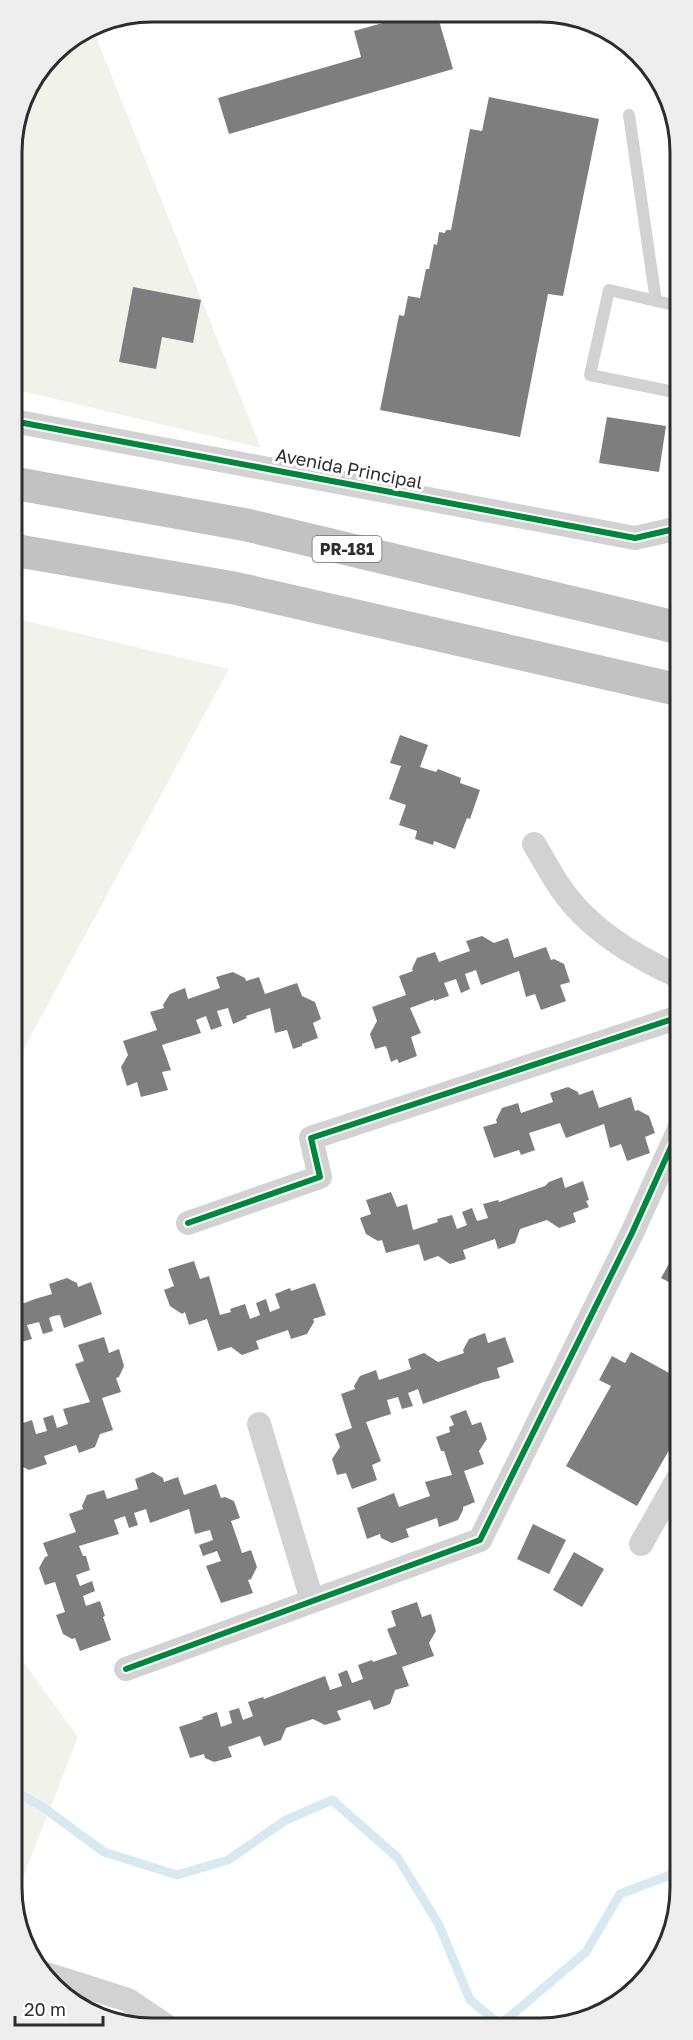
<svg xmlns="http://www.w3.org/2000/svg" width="693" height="2040" font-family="'Golos Text',sans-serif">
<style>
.green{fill:#f1f3eb}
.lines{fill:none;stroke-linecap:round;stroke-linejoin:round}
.stream{stroke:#d8eaf0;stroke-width:9}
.building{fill:#7e7e7e}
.service{stroke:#d2d2d2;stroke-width:12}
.minor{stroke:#d2d2d2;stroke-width:24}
.trunk{stroke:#c2c2c2;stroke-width:33}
.cycleway-casing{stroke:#fff;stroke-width:10}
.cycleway{stroke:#00873e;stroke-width:6}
.labels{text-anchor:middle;stroke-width:6;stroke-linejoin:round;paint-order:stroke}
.shield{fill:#fff;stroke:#6c6c6c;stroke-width:1.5}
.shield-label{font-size:16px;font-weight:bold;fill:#2d2d2d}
.street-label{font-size:18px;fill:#2d2d2d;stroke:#fff}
.rim{fill:none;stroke:#2d2d2d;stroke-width:3}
</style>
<rect width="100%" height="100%" fill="#fff"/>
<g class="green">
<path d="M 92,27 L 261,448 L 13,389 L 12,143 L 27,90 L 59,47 Z"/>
<path d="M 13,618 L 229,669 L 14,1067 Z"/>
<path d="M 14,1649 L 78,1737 L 15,1898 Z"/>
</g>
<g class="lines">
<path class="stream" d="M 15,1791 L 44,1808 L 104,1852 L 177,1875 L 228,1860 L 286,1820 L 332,1800 L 398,1858 L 439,1925 L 470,2000 L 500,2025 L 586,1952 L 620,1894 L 681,1871"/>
</g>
<g class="building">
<path d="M 415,14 L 437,14 L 453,69 L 229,134 L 218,98 L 361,57 L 354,31 Z"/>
<path d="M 489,97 L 599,119 L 563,296 L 548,294 L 520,437 L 380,410 L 399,315 L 404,316 L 408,296 L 420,298 L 426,269 L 429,269 L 434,244 L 437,245 L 439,232 L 445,233 L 446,230 L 451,230 L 470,129 L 482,131 Z"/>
<path d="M 133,287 L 201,300 L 193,343 L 162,337 L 156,369 L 119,362 Z"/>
<path d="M 607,417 L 666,426 L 659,472 L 599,463 Z"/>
<path d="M 400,735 L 428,745 L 420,767 L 436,772 L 438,769 L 461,778 L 460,783 L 480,790 L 470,819 L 467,818 L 455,849 L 434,841 L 433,845 L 415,839 L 417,831 L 399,825 L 406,805 L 389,799 L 401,766 L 390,763 Z"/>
<path d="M 482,936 L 494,943 L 508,938 L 514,958 L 546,947 L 551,960 L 554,959 L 564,964 L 570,982 L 560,985 L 566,1001 L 541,1010 L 535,994 L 526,997 L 519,971 L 481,985 L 476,970 L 465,974 L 470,989 L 461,993 L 456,979 L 444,983 L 449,996 L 434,1001 L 434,999 L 410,1008 L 421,1033 L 411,1037 L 417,1056 L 399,1063 L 397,1059 L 391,1062 L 386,1046 L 375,1049 L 370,1034 L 377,1021 L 372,1007 L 406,995 L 399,976 L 413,971 L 412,969 L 417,958 L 435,952 L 439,962 L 470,951 L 466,941 Z"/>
<path d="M 233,972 L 245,978 L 246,981 L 259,977 L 265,994 L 297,983 L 302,996 L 315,1002 L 321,1019 L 313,1023 L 318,1038 L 302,1044 L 302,1046 L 293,1049 L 287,1030 L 275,1033 L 270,1008 L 246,1016 L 247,1018 L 233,1024 L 228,1008 L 217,1011 L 222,1026 L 211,1030 L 206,1016 L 196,1020 L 201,1033 L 162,1045 L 171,1070 L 162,1072 L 168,1090 L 141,1097 L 137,1082 L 127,1086 L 121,1067 L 128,1055 L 123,1041 L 157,1030 L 150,1012 L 164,1008 L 163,1005 L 170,994 L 185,988 L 188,999 L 220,988 L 216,977 Z"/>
<path d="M 568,1087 L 578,1092 L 579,1095 L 593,1090 L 599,1108 L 631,1097 L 635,1111 L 638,1110 L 649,1116 L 655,1133 L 645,1137 L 650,1153 L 627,1161 L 621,1144 L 610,1148 L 604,1124 L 566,1138 L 560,1123 L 529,1133 L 535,1150 L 521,1155 L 519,1150 L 494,1158 L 483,1127 L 497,1123 L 496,1120 L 502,1108 L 518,1103 L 521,1113 L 553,1102 L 550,1093 Z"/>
<path d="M 562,1177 L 565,1188 L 583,1181 L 589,1200 L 586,1201 L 589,1207 L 573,1213 L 576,1222 L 559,1228 L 547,1220 L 520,1229 L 515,1243 L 498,1249 L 495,1239 L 463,1250 L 466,1259 L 450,1264 L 438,1256 L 424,1261 L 419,1244 L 386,1253 L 382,1240 L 378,1241 L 366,1234 L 360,1218 L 371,1214 L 366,1200 L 391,1192 L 397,1207 L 407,1204 L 413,1230 L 438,1222 L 437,1219 L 452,1215 L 457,1229 L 467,1225 L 462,1212 L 472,1208 L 477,1221 L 488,1218 L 483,1204 L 498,1200 L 499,1202 L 545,1186 L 549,1182 Z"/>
<path d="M 680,1244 L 680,1288 L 661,1278 Z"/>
<path d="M 194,1261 L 200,1279 L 209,1276 L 220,1315 L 231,1312 L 230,1309 L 245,1304 L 250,1319 L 260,1315 L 256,1303 L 266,1299 L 270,1312 L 280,1308 L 275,1294 L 290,1288 L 291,1291 L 315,1283 L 326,1315 L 313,1319 L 314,1322 L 307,1334 L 291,1339 L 288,1330 L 256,1341 L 259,1349 L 242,1355 L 231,1347 L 218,1351 L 207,1319 L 189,1325 L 185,1312 L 182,1314 L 170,1306 L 164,1290 L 174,1286 L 168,1269 Z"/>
<path d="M 67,1278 L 77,1283 L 78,1287 L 91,1282 L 102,1314 L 64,1328 L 60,1315 L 53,1316 L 49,1318 L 53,1331 L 43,1334 L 39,1322 L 27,1325 L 32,1339 L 14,1344 L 14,1296 L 18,1295 L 22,1304 L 35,1299 L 52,1294 L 49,1284 Z"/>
<path d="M 485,1333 L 488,1343 L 505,1337 L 514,1362 L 497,1368 L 500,1378 L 484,1382 L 423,1404 L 418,1389 L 408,1393 L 413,1406 L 402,1409 L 398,1397 L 387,1400 L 391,1414 L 366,1422 L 381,1461 L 372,1465 L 377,1480 L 352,1489 L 346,1473 L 337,1475 L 332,1459 L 340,1447 L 335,1434 L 352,1428 L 341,1394 L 355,1389 L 354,1386 L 360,1376 L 376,1370 L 379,1380 L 411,1369 L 408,1359 L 424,1353 L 438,1362 L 464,1353 L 463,1350 L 469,1339 Z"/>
<path d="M 104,1337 L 109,1353 L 119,1349 L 124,1366 L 119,1377 L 116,1378 L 121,1392 L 102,1398 L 113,1430 L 100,1434 L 95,1447 L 79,1453 L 76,1445 L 44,1456 L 47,1464 L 29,1470 L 19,1465 L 18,1462 L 14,1463 L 14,1428 L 18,1426 L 17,1425 L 32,1420 L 36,1434 L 47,1431 L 43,1418 L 53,1415 L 57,1428 L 68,1424 L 63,1409 L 90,1402 L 75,1364 L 84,1361 L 78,1345 Z"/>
<path d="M 631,1352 L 680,1379 L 680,1431 L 637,1506 L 566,1466 L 611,1386 L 599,1380 L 612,1356 L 625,1363 Z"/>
<path d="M 17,1369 L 22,1384 L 14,1387 L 14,1370 Z"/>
<path d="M 466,1410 L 472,1425 L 481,1422 L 487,1439 L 479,1451 L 484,1464 L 464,1471 L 475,1502 L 463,1507 L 463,1510 L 458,1520 L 439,1527 L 437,1518 L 406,1529 L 409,1537 L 392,1543 L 381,1538 L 380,1534 L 367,1539 L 357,1508 L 394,1493 L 399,1507 L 430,1496 L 425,1482 L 452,1475 L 444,1451 L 441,1451 L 436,1437 L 450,1432 L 449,1427 L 454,1425 L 450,1416 Z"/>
<path d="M 153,1472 L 163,1478 L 164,1482 L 178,1477 L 184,1495 L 216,1484 L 221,1498 L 225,1497 L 234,1501 L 240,1518 L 231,1521 L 242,1553 L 251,1550 L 257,1567 L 251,1579 L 248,1580 L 253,1593 L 221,1603 L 206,1566 L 221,1561 L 217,1551 L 203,1556 L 199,1545 L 213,1540 L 210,1530 L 195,1534 L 189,1509 L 150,1523 L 146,1509 L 134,1513 L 138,1525 L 129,1528 L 125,1516 L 114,1520 L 119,1534 L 79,1546 L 83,1556 L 86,1556 L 90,1570 L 76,1575 L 80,1586 L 92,1581 L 95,1591 L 83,1596 L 86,1606 L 100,1601 L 105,1616 L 103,1617 L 111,1640 L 80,1651 L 75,1638 L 72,1639 L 63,1634 L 56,1615 L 65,1612 L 55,1582 L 45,1585 L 39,1568 L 45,1557 L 48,1556 L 43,1543 L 76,1532 L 69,1514 L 83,1509 L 82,1506 L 87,1495 L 104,1490 L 107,1499 L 138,1489 L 135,1479 Z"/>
<path d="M 533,1524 L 566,1540 L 549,1574 L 517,1559 Z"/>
<path d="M 574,1552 L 604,1569 L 582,1607 L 553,1590 Z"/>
<path d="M 417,1602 L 422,1617 L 431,1614 L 436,1631 L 429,1643 L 434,1656 L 402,1667 L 409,1686 L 395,1690 L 390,1704 L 374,1710 L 370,1700 L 337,1711 L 341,1720 L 325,1725 L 313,1719 L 286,1728 L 281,1740 L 264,1746 L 260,1736 L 228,1747 L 232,1757 L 214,1762 L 205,1758 L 204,1754 L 190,1758 L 179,1727 L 203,1719 L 202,1717 L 217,1712 L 221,1727 L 232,1723 L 229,1711 L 239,1708 L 243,1720 L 253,1716 L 248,1702 L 263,1697 L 264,1699 L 325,1676 L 330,1690 L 342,1686 L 338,1674 L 347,1670 L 352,1683 L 363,1679 L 358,1665 L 372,1660 L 373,1662 L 397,1654 L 387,1629 L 396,1626 L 391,1611 Z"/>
</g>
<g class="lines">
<g class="service">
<path d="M 629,115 L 656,301"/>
<path d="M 678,306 L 609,290 L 590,375 L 679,393"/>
</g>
<g class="minor">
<path d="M 13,421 L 635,538 L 679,528"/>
<path d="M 534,844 C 543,858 550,873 560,887 C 588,929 634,956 679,977"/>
<path d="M 188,1223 L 320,1177 L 311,1138 L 679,1017"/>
<path d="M 259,1424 L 312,1600"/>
<path d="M 641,1544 L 680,1475"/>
<path d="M 126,1669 L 480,1540 L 632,1233 L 680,1127"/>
<path d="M 46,1974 L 128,2000 L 165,2025"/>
</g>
<g class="trunk">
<path d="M 13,483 L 247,525 L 679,628"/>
<path d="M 13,550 L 234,588 L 679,690"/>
</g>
<g class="cycleway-casing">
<g id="cycleway">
<path d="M 13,421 L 635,538 L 679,528"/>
<path d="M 188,1223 L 320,1177 L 311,1138 L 679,1017"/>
<path d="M 126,1669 L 480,1540 L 632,1233 L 680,1127"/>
</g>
</g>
<use href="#cycleway" class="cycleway"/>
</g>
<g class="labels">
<rect class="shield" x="312.5" y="536" width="69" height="26" rx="4.5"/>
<g class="shield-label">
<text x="347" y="555">PR-181</text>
</g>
<g class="street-label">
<text transform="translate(349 469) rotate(11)" y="6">Avenida Principal</text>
</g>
</g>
<path d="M0 0H693V2040H0ZM152 22H540A130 130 0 0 1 670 152V1888A130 130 0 0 1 540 2018H152A130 130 0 0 1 22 1888V152A130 130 0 0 1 152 22Z" fill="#eee" fill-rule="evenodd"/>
<path class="rim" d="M152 22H540A130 130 0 0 1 670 152V1888A130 130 0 0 1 540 2018H152A130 130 0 0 1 22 1888V152A130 130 0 0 1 152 22Z"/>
<path d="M15 2016v9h88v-9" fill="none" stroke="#2d2d2d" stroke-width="3"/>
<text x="24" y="2016" font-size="18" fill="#2d2d2d" stroke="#ffffff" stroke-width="4.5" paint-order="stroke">20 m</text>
</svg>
